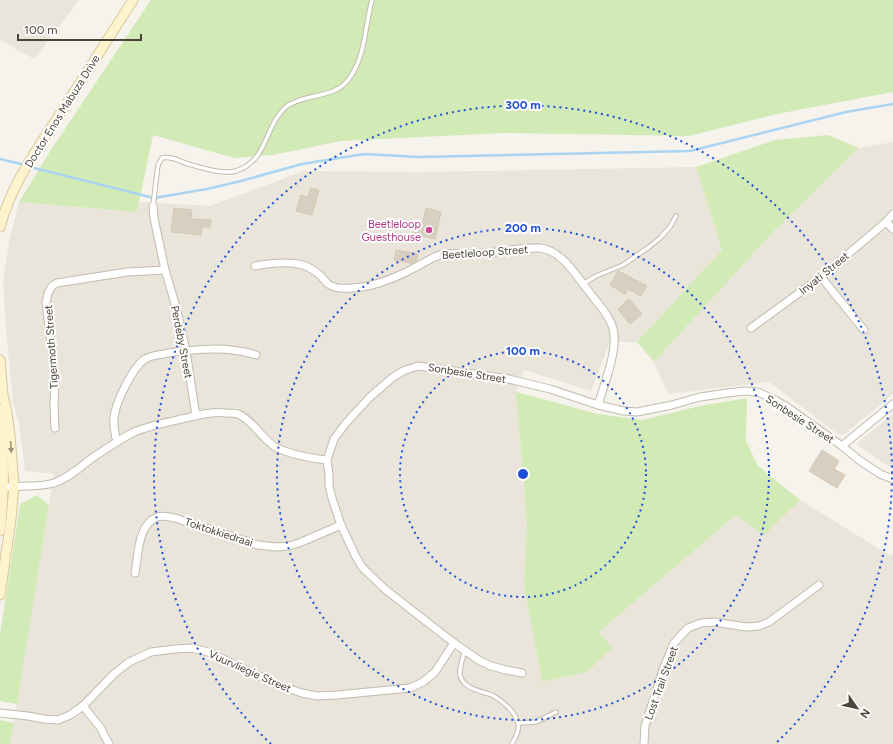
<svg xmlns="http://www.w3.org/2000/svg" width="893" height="744" font-family="Figtree,sans-serif">
<style>
.residential{fill:#eae5da}
.green{fill:#d2eab5}
.lines{fill:none;stroke-linecap:round;stroke-linejoin:round}
.stream{stroke:#a9d4f2;stroke-width:2.5}
.building{fill:#d8cfc1;stroke:#d3c7b4}
.lane-casing{stroke:#c2bbae;stroke-width:5.5}
.street-casing{stroke:#c2bbae;stroke-width:9}
.secondary-casing{stroke:#d6c79b;stroke-width:11}
.lane{stroke:#fff;stroke-width:3.5}
.street{stroke:#fff;stroke-width:7}
.secondary{stroke:#fff3cd;stroke-width:9}
.oneway{fill:#9c937c}
.ring{fill:none;stroke:#1d4ed8;stroke-width:2;stroke-dasharray:2 4}
.hotel-dot{fill:#d1479c;stroke:#fff;stroke-width:1.5}
.labels{text-anchor:middle;stroke-width:4;stroke-linejoin:round;paint-order:stroke}
.street-label{font-size:11px;fill:#4b4439;stroke:#fff}
.hotel-label{font-size:11px;fill:#b23c85;stroke:#fff;text-anchor:end}
.centre{fill:#1d4ed8;stroke:#fff;stroke-width:2}
.ring-label{font-size:12px;text-anchor:middle;font-weight:bold;fill:#1d4ed8;stroke:#fff;stroke-width:4;stroke-linejoin:round;paint-order:stroke}
</style>
<rect width="100%" height="100%" fill="#f6f3ec"/>
<g class="residential">
<path d="M 0,0 L 79,0 L 34,59 L 0,40 Z"/>
<path d="M 893,142 L 893,394 L 846,433 L 839,435 L 769,382 L 668,394 L 654,362 L 774,231 L 859,148 Z"/>
<path d="M 696,167 L 722,250 L 637,342 L 610,342 L 591,391 L 524,370 L 516,392 L 527,523 L 524,585 L 542,682 L 587,672 L 599,632 L 736,515 L 764,534 L 800,500 L 891,556 L 893,553 L 893,744 L 10,744 L 54,474 L 25,471 L 19,423 L 13,402 L 6,330 L 3,281 L 9,242 L 19,202 L 137,212 L 140,202 L 210,206 L 304,171 L 422,172 Z"/>
<path d="M 893,414 L 893,467 L 883,463 L 856,444 Z"/>
</g>
<g class="green">
<path d="M 151,0 L 893,0 L 893,92 L 777,114 L 689,136 L 503,133 L 341,141 L 273,155 L 234,158 L 153,135 L 137,212 L 19,202 L 49,153 Z"/>
<path d="M 828,135 L 859,148 L 774,231 L 654,362 L 637,342 L 722,250 L 696,167 L 775,140 Z"/>
<path d="M 516,392 L 598,414 L 642,420 L 700,406 L 747,398 L 746,441 L 758,466 L 800,500 L 764,535 L 736,515 L 599,632 L 612,648 L 587,672 L 542,682 L 524,585 L 527,523 Z"/>
<path d="M 37,495 L 49,505 L 17,704 L 0,701 L 0,635 L 20,504 Z"/>
<path d="M 0,720 L 14,723 L 10,744 L 0,744 Z"/>
</g>
<g class="lines">
<g class="stream">
<path d="M 0,159 L 25,165"/>
<path d="M 30,167 L 154,198 L 207,189 L 241,181 L 302,164 L 364,154 L 419,157 L 690,151 L 846,112 L 893,104"/>
</g>
</g>
<g class="building">
<path d="M 311,188 L 319,190 L 312,215 L 296,211 L 301,195 L 308,197 Z"/>
<path d="M 174,208 L 192,210 L 191,219 L 211,220 L 210,227 L 202,227 L 201,235 L 171,232 Z"/>
<path d="M 426,208 L 441,212 L 435,239 L 413,234 L 415,224 L 422,226 Z"/>
<path d="M 396,250 L 418,254 L 415,264 L 394,260 Z"/>
<path d="M 618,271 L 647,286 L 641,296 L 628,289 L 625,294 L 610,285 Z"/>
<path d="M 629,299 L 642,314 L 630,324 L 618,309 Z"/>
<path d="M 822,450 L 839,461 L 834,469 L 845,475 L 837,488 L 809,471 Z"/>
</g>
<g class="lines">
<g class="lane-casing">
<g id="lane">
<path d="M 153,206 L 158,165 L 162,158 C 170,156 178,160 185,163 C 199,167 222,175 236,171 C 269,160 264,125 287,106 C 290,104 293,103 295,102 C 316,93 338,97 351,76 C 366,53 365,25 372,0"/>
<path d="M 583,284 L 596,276 L 623,265 L 649,247 L 660,238 L 670,227 L 676,216"/>
<path d="M 465,650 C 463,658 459,667 460,675 C 463,689 481,691 492,695 C 503,701 521,716 518,730 C 517,735 514,740 512,744"/>
<path d="M 518,723 L 536,722 L 556,712"/>
</g>
</g>
<g class="street-casing">
<g id="street">
<path d="M 153,206 L 154,218 L 165,270 L 176,307 L 186,351 L 196,416"/>
<path d="M 886,222 L 893,229"/>
<path d="M 255,266 C 271,263 288,261 303,265 C 310,267 316,272 321,276 C 323,278 325,281 327,283 C 336,291 351,288 362,287 C 381,284 399,276 416,267 C 425,263 433,256 443,254 C 449,253 455,254 461,254 C 470,254 479,253 488,253 C 505,251 523,247 540,248 C 562,250 578,278 590,293 C 599,305 613,319 614,335 C 616,355 604,385 598,405"/>
<path d="M 821,277 L 864,330"/>
<path d="M 751,328 L 821,277 L 886,222 L 893,214"/>
<path d="M 55,428 L 54,405 L 55,383 L 53,357 L 46,303 L 48,293 L 52,286 L 57,283 L 127,272 L 165,270"/>
<path d="M 117,442 C 115,434 113,426 114,418 C 115,403 133,367 145,359 C 151,355 161,355 168,353 C 198,349 227,346 256,355"/>
<path d="M 842,446 L 893,404"/>
<path d="M 0,488 C 18,485 37,488 54,483 C 70,478 82,465 95,456 C 108,448 120,439 134,432 C 151,425 169,422 186,418 C 199,415 213,411 226,413 C 229,413 234,413 238,414 C 251,419 262,438 274,446 C 289,455 310,458 327,460"/>
<path d="M 135,573 C 138,556 138,524 157,517 C 163,515 169,517 175,518 L 258,545 L 277,547 L 289,546 L 299,543 L 341,525"/>
<path d="M 522,673 L 506,670 L 491,666 L 480,661 L 454,643 L 386,590 L 370,575 L 362,567 L 355,555 L 341,525 L 332,498 L 329,486 L 329,474 L 327,460 L 334,439 L 346,423 L 370,397 L 392,378 L 403,371 L 418,366 L 509,379 L 550,389 L 598,405 L 624,411 L 637,412 L 672,405 L 700,397 L 727,393 L 745,391 L 758,392 L 775,400 L 787,407 L 842,446 L 859,460 L 880,474 L 893,479"/>
<path d="M 83,706 L 100,727 L 109,744"/>
<path d="M 0,713 L 28,716 L 44,719 L 58,720 L 70,715 L 83,706 L 114,674 L 129,662 L 151,652 L 175,649 L 192,648 L 208,652 L 281,686 L 302,693 L 317,696 L 337,695 L 410,688 L 423,682 L 435,672 L 454,643"/>
<path d="M 644,744 L 645,726 L 664,667 L 674,643 L 688,628 L 701,623 L 714,622 L 746,627 L 759,626 L 769,622 L 819,585"/>
</g>
</g>
<g class="secondary-casing">
<g id="secondary">
<path d="M 0,227 C 11,185 37,149 60,114 C 84,76 109,38 133,0"/>
<path d="M 0,360 L 3,395 L 7,413 L 10,435 L 14,486 L 11,519 L 0,595"/>
<path d="M 0,531 C 3,506 4,478 3,453 C 3,439 1,425 2,410"/>
</g>
</g>
<use href="#lane" class="lane"/>
<use href="#street" class="street"/>
<use href="#secondary" class="secondary"/>
</g>
<defs><path id="oneway-solid" d="M-6-.8H1V-3.2L6.5 0L1 3.2V.8H-6Z"/></defs>
<use class="oneway" href="#oneway-solid" transform="translate(11 447) rotate(86)"/>
<g class="ring">
<circle cx="523" cy="474" r="123"/>
<circle cx="523" cy="474" r="246"/>
<path d="M271 744A369 369 0 1 1 775 744"/>
</g>
<circle class="hotel-dot" cx="429" cy="230" r="4"/>
<g class="labels">
<g class="street-label">
<text transform="translate(62 111) rotate(-58)" y="4">Doctor Enos Mabuza Drive</text>
<text transform="translate(485 252) rotate(-4)" y="4">Beetleloop Street</text>
<text transform="translate(824 273) rotate(-39)" y="4">Inyati Street</text>
<text transform="translate(182 342) rotate(79)" y="4">Perdeby Street</text>
<text transform="translate(51 347) rotate(-94)" y="4">Tigermoth Street</text>
<text transform="translate(467 373) rotate(9)" y="4">Sonbesie Street</text>
<text transform="translate(800 419) rotate(33)" y="4">Sonbesie Street</text>
<text transform="translate(219 532) rotate(18)" y="4">Toktokkiedraai</text>
<text transform="translate(250 671) rotate(24)" y="4">Vuurvliegie Street</text>
<text transform="translate(661 683) rotate(-70)" y="4">Lost Trail Street</text>
</g>
<g class="hotel-label">
<text x="421" y="228">Beetleloop<tspan x="421" dy="13">Guesthouse</tspan></text>
</g>
</g>
<circle cx="523" cy="474" r="6" class="centre"/>
<g class="ring-label">
<text x="523" y="109">300 m</text>
<text x="523" y="232">200 m</text>
<text x="523" y="355">100 m</text>
</g>
<g transform="translate(857 708) rotate(124)" stroke="#ffffff" stroke-width="3" paint-order="stroke">
<path d="M0-3L7 15L0 10L-7 15Z" fill="#4b4439"/>
<text y="-6" font-size="11" font-weight="bold" text-anchor="middle" fill="#4b4439">N</text>
</g>
<path d="M18 34v6h123v-6" fill="none" stroke="#4b4439" stroke-width="2"/>
<text x="24" y="34" font-size="12" fill="#4b4439" stroke="#ffffff" stroke-width="3" paint-order="stroke">100 m</text>
</svg>
